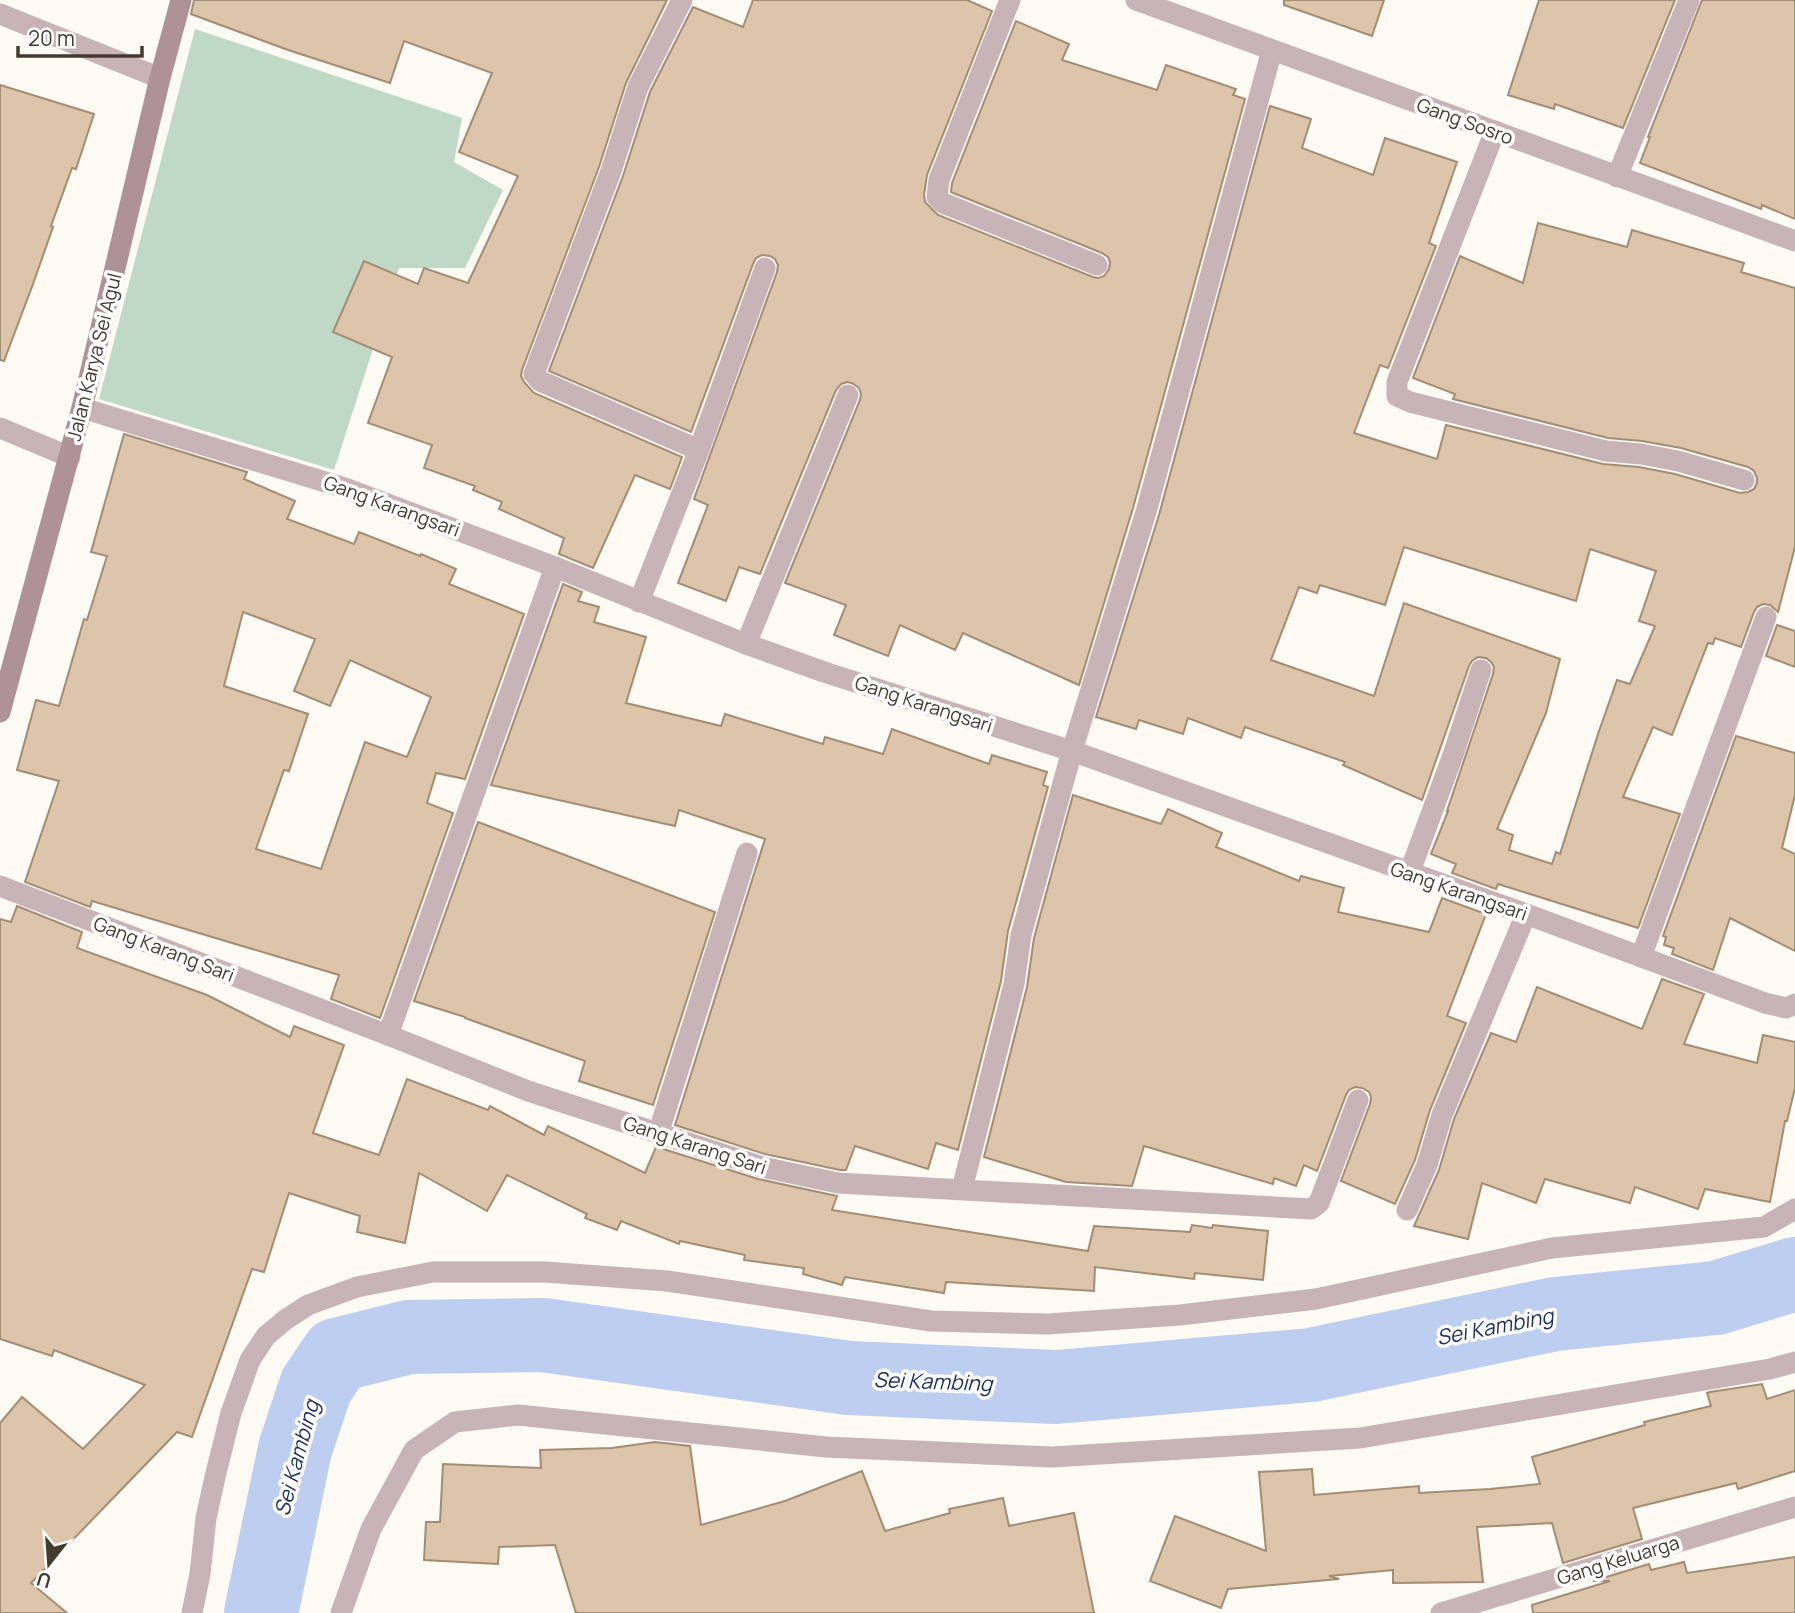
<svg xmlns="http://www.w3.org/2000/svg" width="1795" height="1613" font-family="Manrope,sans-serif">
<style>
.green{fill:#bfd9c6}
.lines{fill:none;stroke-linecap:round;stroke-linejoin:round}
.river{stroke:#becef0;stroke-width:74}
.building{fill:#dcc5ab;stroke:#a38d75;stroke-width:2;fill-rule:evenodd}
.minor{stroke:#c8b4b7;stroke-width:21}
.secondary{stroke:#ae9296;stroke-width:21}
.labels{text-anchor:middle;stroke-width:7;stroke-linejoin:round;paint-order:stroke}
.street-label{font-size:19px;fill:#443b30;stroke:#fff}
.water-label{font-size:21px;font-style:italic;fill:#1c2f5a;stroke:#fff}
</style>
<rect width="100%" height="100%" fill="#fefaf4"/>
<path class="green" d="M 195,29 L 462,118 L 454,162 L 503,190 L 465,268 L 399,268 L 334,470 L 99,399 Z"/>
<g class="lines">
<path class="river" d="M 261,1613 L 295,1449 L 316,1386 L 337,1355 L 409,1337 L 543,1335 L 849,1378 L 1056,1387 L 1311,1365 L 1555,1314 L 1716,1298 L 1795,1274"/>
</g>
<g class="building">
<path d="M 194,0 L 667,0 L 626,83 L 599,167 L 522,370 L 521,376 L 524,382 L 534,393 L 682,457 L 670,489 L 635,475 L 593,568 L 559,554 L 564,538 L 499,509 L 502,502 L 473,490 L 475,486 L 424,468 L 432,445 L 368,423 L 392,357 L 333,332 L 364,261 L 418,284 L 424,268 L 468,283 L 518,176 L 459,152 L 492,73 L 404,41 L 390,83 L 288,50 L 191,14 Z"/>
<path d="M 753,0 L 967,0 L 992,11 L 927,175 L 924,195 L 925,202 L 938,215 L 1093,277 L 1098,278 L 1104,276 L 1109,269 L 1110,262 L 1108,257 L 1102,253 L 951,192 L 952,183 L 1016,21 L 1069,44 L 1062,60 L 1157,90 L 1166,65 L 1236,89 L 1233,95 L 1245,99 L 1133,508 L 1079,685 L 963,633 L 955,650 L 900,625 L 888,656 L 834,635 L 846,605 L 785,583 L 860,400 L 861,394 L 859,388 L 852,383 L 847,382 L 841,384 L 836,390 L 760,574 L 739,567 L 726,601 L 678,583 L 708,505 L 694,499 L 777,272 L 778,265 L 775,259 L 770,256 L 762,255 L 756,258 L 753,264 L 691,432 L 549,371 L 623,176 L 650,92 L 693,7 L 743,27 Z"/>
<path d="M 1284,0 L 1384,0 L 1372,36 L 1284,5 Z"/>
<path d="M 1539,0 L 1675,0 L 1623,128 L 1555,104 L 1554,109 L 1508,95 Z"/>
<path d="M 1702,0 L 1795,0 L 1795,219 L 1762,205 L 1761,209 L 1640,163 L 1650,137 L 1648,137 Z"/>
<path d="M 0,85 L 94,114 L 76,169 L 72,168 L 51,226 L 53,227 L 33,284 L 4,361 L 0,360 Z"/>
<path d="M 1270,106 L 1311,119 L 1302,148 L 1373,175 L 1385,138 L 1457,162 L 1429,243 L 1436,246 L 1388,368 L 1380,365 L 1354,433 L 1437,459 L 1446,425 L 1603,464 L 1639,467 L 1675,474 L 1740,493 L 1748,492 L 1754,489 L 1757,483 L 1757,478 L 1754,471 L 1748,467 L 1681,448 L 1642,441 L 1608,438 L 1453,399 L 1455,394 L 1413,378 L 1460,256 L 1523,283 L 1538,223 L 1627,247 L 1632,230 L 1744,263 L 1741,272 L 1795,288 L 1795,547 L 1778,612 L 1770,605 L 1763,604 L 1757,607 L 1754,612 L 1741,647 L 1715,638 L 1713,644 L 1708,643 L 1672,735 L 1653,727 L 1623,797 L 1680,814 L 1638,928 L 1498,884 L 1496,889 L 1452,873 L 1456,864 L 1431,854 L 1448,811 L 1447,811 L 1493,674 L 1494,667 L 1491,662 L 1486,658 L 1478,657 L 1472,661 L 1469,666 L 1422,800 L 1343,765 L 1345,762 L 1245,727 L 1241,738 L 1188,718 L 1183,734 L 1139,720 L 1136,729 L 1096,717 L 1159,515 ZM 1404,547 L 1576,601 L 1590,549 L 1656,571 L 1639,621 L 1655,626 L 1630,684 L 1617,680 L 1598,734 L 1560,854 L 1556,852 L 1552,864 L 1509,850 L 1513,835 L 1497,829 L 1546,713 L 1560,659 L 1404,603 L 1374,696 L 1271,660 L 1299,587 L 1317,593 L 1320,585 L 1385,605 Z"/>
<path d="M 124,434 L 247,472 L 244,479 L 295,501 L 287,519 L 354,544 L 359,532 L 420,556 L 421,554 L 456,569 L 449,584 L 524,614 L 465,779 L 436,773 L 427,803 L 453,813 L 380,1018 L 331,999 L 339,975 L 92,901 L 90,907 L 25,882 L 59,781 L 17,770 L 36,700 L 59,706 L 84,619 L 87,620 L 107,556 L 91,552 ZM 243,612 L 315,639 L 294,691 L 330,706 L 350,660 L 431,697 L 407,757 L 365,742 L 321,869 L 256,849 L 284,770 L 289,771 L 308,714 L 224,686 Z"/>
<path d="M 563,584 L 582,592 L 578,601 L 599,607 L 594,622 L 646,637 L 626,703 L 721,726 L 725,714 L 823,744 L 825,737 L 883,754 L 892,729 L 989,764 L 992,755 L 1047,772 L 1043,785 L 1048,787 L 1008,931 L 1001,981 L 958,1150 L 936,1143 L 928,1169 L 855,1146 L 846,1170 L 840,1170 L 765,1154 L 675,1125 L 765,839 L 679,810 L 675,826 L 491,785 Z"/>
<path d="M 1777,625 L 1795,631 L 1795,667 L 1766,656 Z"/>
<path d="M 1736,736 L 1795,753 L 1795,795 L 1782,848 L 1795,854 L 1795,951 L 1730,918 L 1713,970 L 1672,954 L 1674,948 L 1664,945 L 1666,937 L 1663,936 Z"/>
<path d="M 1073,795 L 1161,824 L 1168,809 L 1222,833 L 1216,847 L 1299,881 L 1301,876 L 1344,888 L 1338,912 L 1429,932 L 1442,898 L 1486,914 L 1447,1016 L 1466,1023 L 1430,1110 L 1415,1160 L 1395,1204 L 1341,1181 L 1370,1104 L 1371,1097 L 1369,1092 L 1362,1088 L 1355,1087 L 1349,1090 L 1346,1095 L 1317,1171 L 1304,1165 L 1296,1186 L 1274,1178 L 1273,1184 L 1144,1146 L 1132,1186 L 1066,1182 L 984,1157 L 1027,987 L 1034,938 Z"/>
<path d="M 478,822 L 715,912 L 653,1105 L 579,1081 L 585,1061 L 465,1018 L 465,1017 L 414,1001 Z"/>
<path d="M 17,906 L 82,932 L 77,948 L 207,995 L 290,1037 L 294,1026 L 344,1045 L 313,1133 L 379,1155 L 407,1079 L 488,1110 L 490,1106 L 544,1135 L 548,1126 L 645,1173 L 656,1147 L 657,1147 L 758,1179 L 837,1196 L 832,1210 L 1088,1251 L 1094,1226 L 1190,1232 L 1192,1225 L 1212,1228 L 1213,1225 L 1268,1231 L 1263,1280 L 1195,1273 L 1194,1279 L 1095,1267 L 1094,1291 L 946,1282 L 944,1293 L 845,1277 L 842,1285 L 803,1274 L 804,1268 L 744,1260 L 745,1255 L 680,1241 L 679,1244 L 621,1221 L 617,1230 L 585,1218 L 587,1214 L 507,1175 L 487,1211 L 419,1173 L 405,1243 L 357,1232 L 360,1216 L 289,1193 L 264,1272 L 252,1269 L 192,1437 L 177,1432 L 31,1583 L 67,1613 L 0,1613 L 0,1423 L 22,1397 L 83,1449 L 145,1385 L 54,1350 L 52,1356 L 0,1339 L 0,919 L 11,922 Z"/>
<path d="M 1662,979 L 1704,994 L 1684,1044 L 1757,1063 L 1763,1035 L 1795,1042 L 1795,1088 L 1787,1121 L 1785,1121 L 1770,1202 L 1705,1189 L 1698,1209 L 1635,1187 L 1630,1203 L 1545,1179 L 1536,1203 L 1482,1183 L 1468,1239 L 1414,1226 L 1439,1170 L 1454,1119 L 1491,1033 L 1516,1042 L 1537,987 L 1642,1029 Z"/>
<path d="M 1762,1384 L 1767,1399 L 1795,1390 L 1795,1471 L 1738,1489 L 1736,1483 L 1633,1508 L 1642,1539 L 1563,1563 L 1552,1523 L 1477,1527 L 1483,1582 L 1393,1583 L 1393,1570 L 1329,1576 L 1339,1579 L 1228,1589 L 1221,1608 L 1150,1581 L 1175,1516 L 1266,1551 L 1259,1472 L 1312,1469 L 1314,1495 L 1419,1486 L 1419,1493 L 1490,1489 L 1540,1484 L 1532,1457 L 1645,1425 L 1644,1422 L 1711,1406 L 1707,1393 L 1710,1392 Z"/>
<path d="M 655,1442 L 690,1446 L 701,1525 L 785,1501 L 862,1471 L 885,1531 L 950,1513 L 949,1509 L 1003,1498 L 1009,1526 L 1074,1513 L 1094,1613 L 576,1613 L 555,1545 L 499,1547 L 498,1564 L 424,1560 L 426,1522 L 440,1522 L 443,1464 L 541,1468 L 540,1450 L 612,1448 Z"/>
<path d="M 1795,1557 L 1795,1613 L 1533,1613 L 1532,1605 L 1610,1581 L 1593,1581 L 1649,1564 L 1651,1570 L 1684,1562 L 1687,1573 Z"/>
</g>
<g class="lines">
<g class="minor">
<path d="M 682,0 L 638,87 L 611,171 L 534,374 L 540,381 L 699,450"/>
<path d="M 1010,0 L 939,180 L 937,197 L 943,203 L 1097,265"/>
<path d="M 1136,0 L 1795,241"/>
<path d="M 0,14 L 160,78"/>
<path d="M 1495,131 L 1397,382 L 1397,396 L 1410,402 L 1606,451 L 1641,454 L 1678,461 L 1744,480"/>
<path d="M 1617,177 L 1689,0"/>
<path d="M 82,408 L 345,488 L 555,567 L 746,644 L 827,673 L 1072,751 L 1526,914 L 1765,1003 L 1786,1008 L 1795,1004"/>
<path d="M 0,428 L 70,457"/>
<path d="M 639,602 L 699,450 L 765,268"/>
<path d="M 746,644 L 848,395"/>
<path d="M 1409,874 L 1452,758 L 1481,670"/>
<path d="M 0,886 L 388,1035 L 528,1091 L 762,1167 L 838,1183 L 1311,1209 L 1319,1203 L 1358,1100"/>
<path d="M 1641,957 L 1766,617"/>
<path d="M 388,1035 L 555,567"/>
<path d="M 658,1134 L 747,853"/>
<path d="M 962,1189 L 1014,984 L 1021,935 L 1072,751 L 1146,512 L 1272,50"/>
<path d="M 1407,1210 L 1427,1165 L 1442,1115 L 1526,914"/>
<path d="M 192,1613 L 200,1574 L 206,1518 L 215,1477 L 231,1413 L 250,1360 L 266,1336 L 285,1320 L 308,1305 L 357,1287 L 433,1272 L 545,1272 L 667,1281 L 931,1321 L 1047,1324 L 1180,1315 L 1316,1299 L 1552,1248 L 1764,1227 L 1795,1209"/>
<path d="M 341,1613 L 371,1529 L 414,1450 L 455,1422 L 518,1415 L 826,1447 L 1052,1457 L 1360,1438 L 1770,1369 L 1795,1362"/>
<path d="M 1441,1613 L 1795,1507"/>
</g>
<path class="secondary" d="M 0,712 L 82,408 L 160,78 L 181,0"/>
</g>
<g class="labels">
<g class="street-label">
<text transform="translate(1465 121) rotate(20)" y="7">Gang Sosro</text>
<text transform="translate(94 357) rotate(-76)" y="7">Jalan Karya Sei Agul</text>
<text transform="translate(392 506) rotate(20)" y="7">Gang Karangsari</text>
<text transform="translate(924 704) rotate(18)" y="7">Gang Karangsari</text>
<text transform="translate(1459 891) rotate(19)" y="7">Gang Karangsari</text>
<text transform="translate(164 949) rotate(21)" y="7">Gang Karang Sari</text>
<text transform="translate(695 1145) rotate(18)" y="7">Gang Karang Sari</text>
<text transform="translate(1618 1560) rotate(-17)" y="7">Gang Keluarga</text>
</g>
<g class="water-label">
<text transform="translate(1495 1327) rotate(-11)" y="7">Sei Kambing</text>
<text transform="translate(933 1382) rotate(2)" y="7">Sei Kambing</text>
<text transform="translate(297 1458) rotate(-75)" y="7">Sei Kambing</text>
</g>
</g>
<g transform="translate(49 1564) rotate(197)" stroke="#ffffff" stroke-width="5" paint-order="stroke">
<path d="M0-5L12 26L0 18L-12 26Z" fill="#443b30"/>
<text y="-10" font-size="19" font-weight="bold" text-anchor="middle" fill="#443b30">U</text>
</g>
<path d="M18 46v10h124v-10" fill="none" stroke="#443b30" stroke-width="3.5"/>
<text x="28" y="46" font-size="21" fill="#443b30" stroke="#ffffff" stroke-width="5" paint-order="stroke">20 m</text>
</svg>
